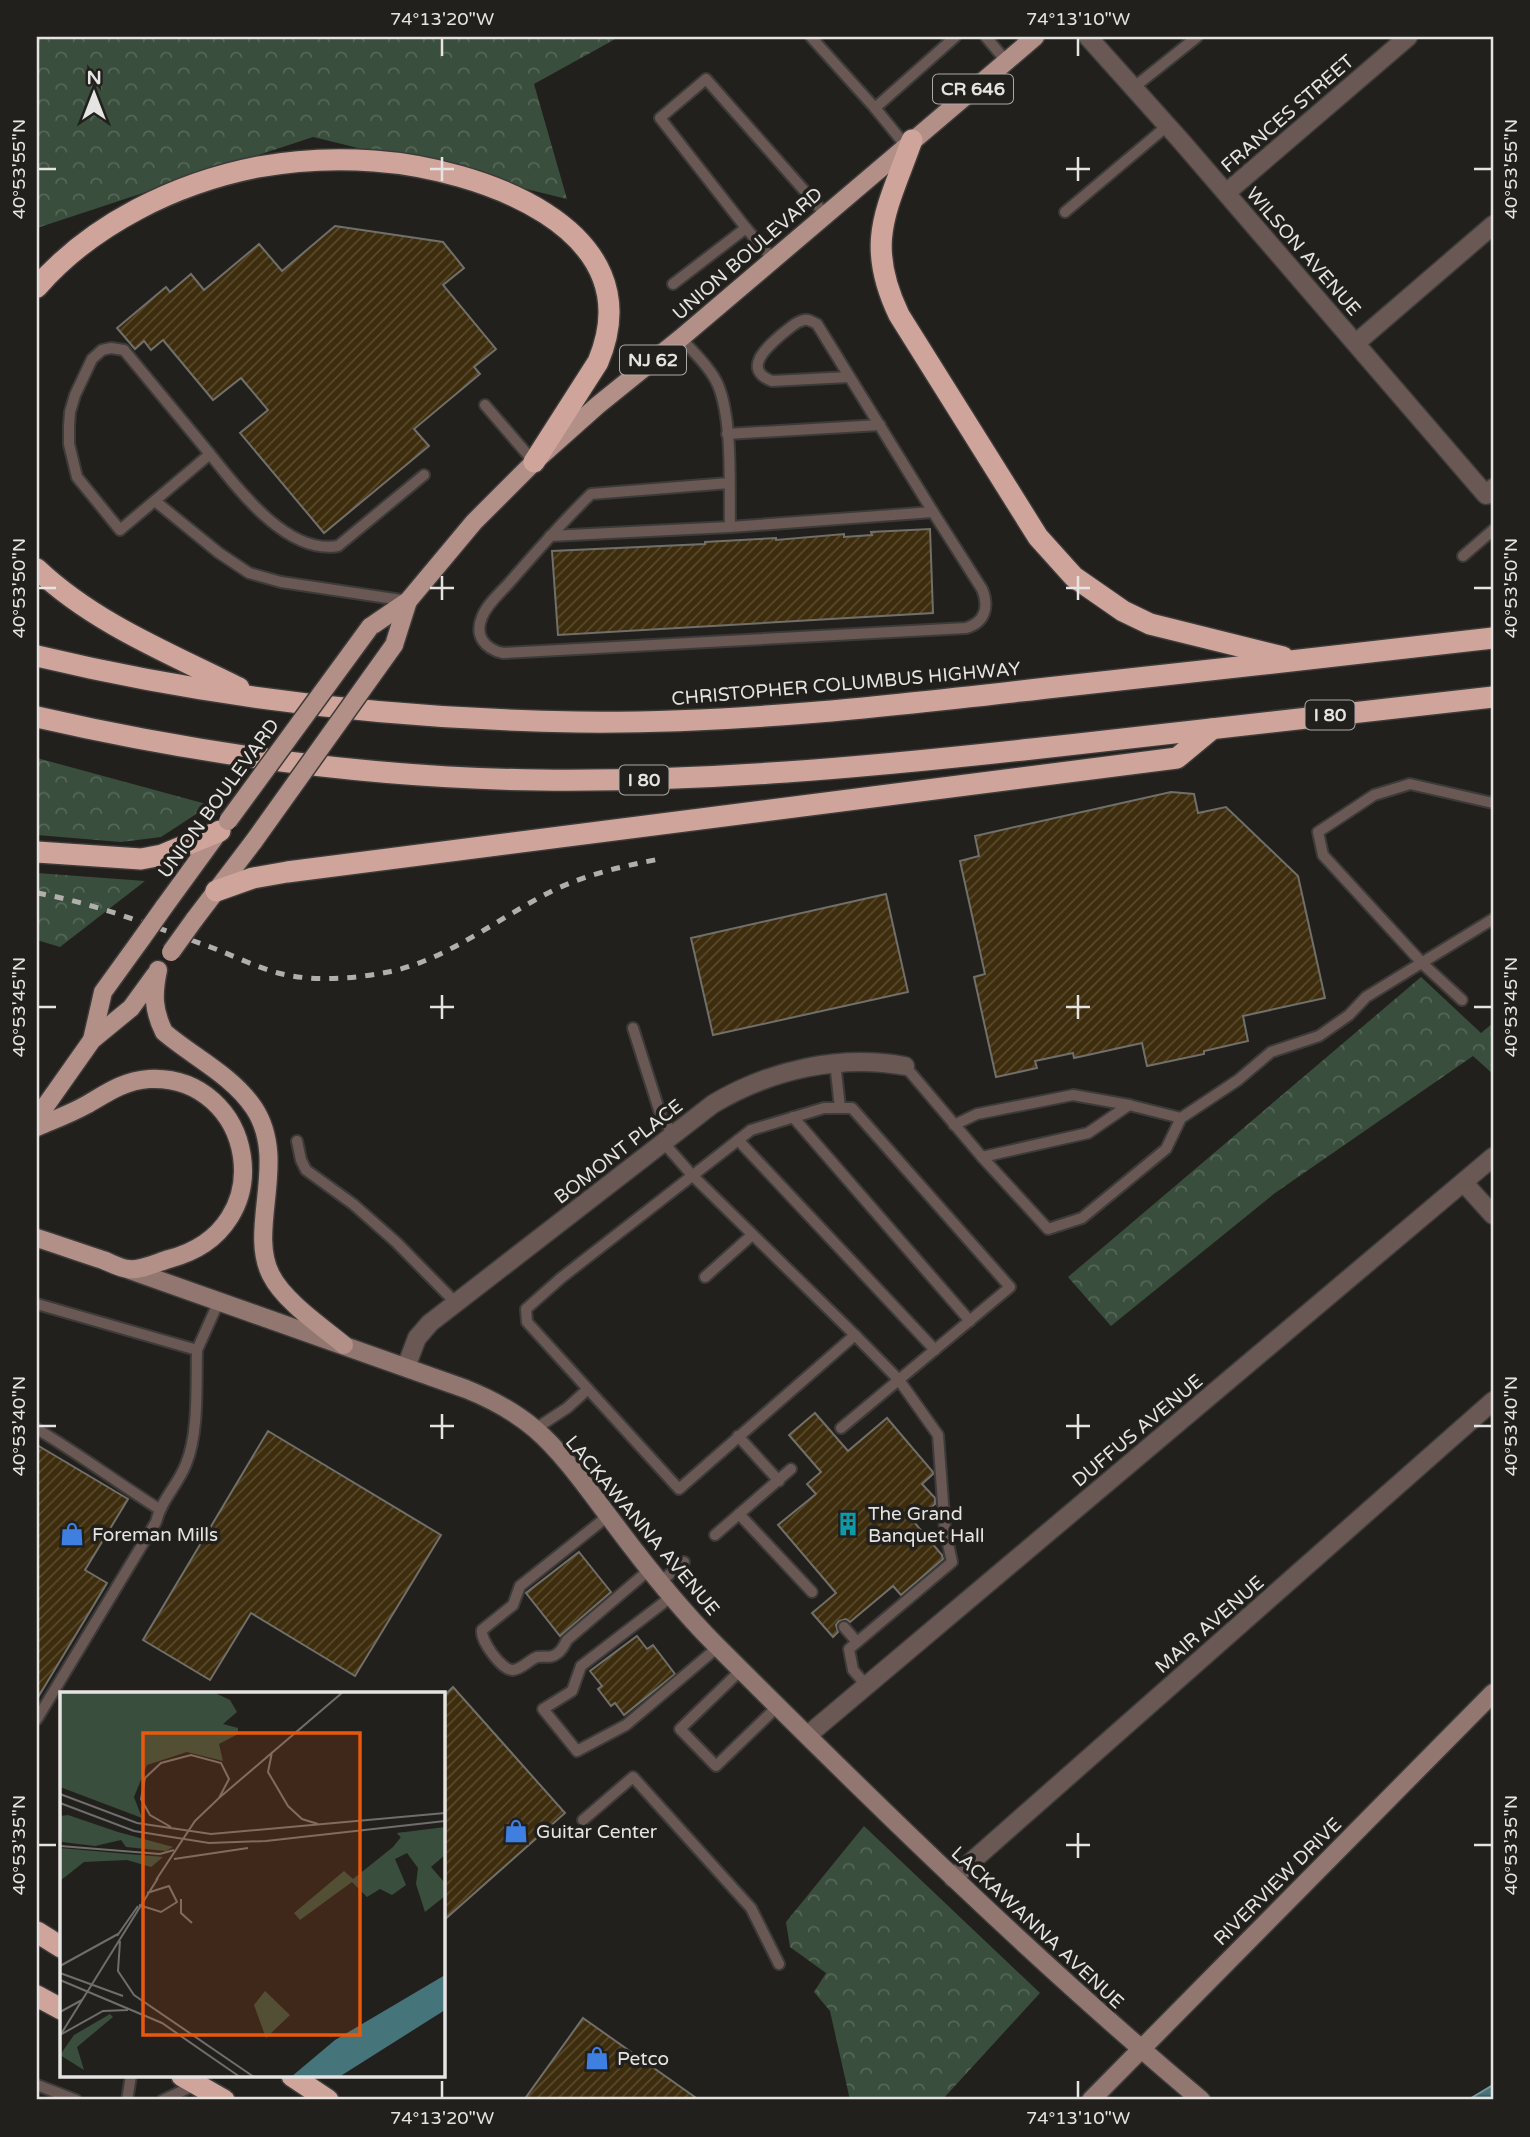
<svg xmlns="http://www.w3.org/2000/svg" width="1530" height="2137" font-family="'Varela Round',sans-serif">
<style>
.forest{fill:url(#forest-crowns)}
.water{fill:url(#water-rules);stroke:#759699;stroke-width:2}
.building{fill:url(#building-hatch);stroke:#716f6a;stroke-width:2}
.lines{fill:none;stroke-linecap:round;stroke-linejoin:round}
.lane-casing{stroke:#3d3b39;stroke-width:14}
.street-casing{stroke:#3d3b39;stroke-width:21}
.secondary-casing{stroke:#3d3b39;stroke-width:21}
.primary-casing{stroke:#3d3b39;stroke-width:21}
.highway-casing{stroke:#3d3b39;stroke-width:24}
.lane{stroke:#695854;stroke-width:10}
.street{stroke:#695854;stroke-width:18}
.secondary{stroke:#927771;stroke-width:18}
.primary{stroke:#b28f87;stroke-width:18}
.highway{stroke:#cfa59b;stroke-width:21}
.rail{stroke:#b1afac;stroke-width:5;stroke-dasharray:9 9;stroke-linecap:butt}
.primary-bridge-casing{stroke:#3d3b39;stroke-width:21;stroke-linecap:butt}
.primary-bridge{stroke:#b28f87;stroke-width:18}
.ticks{fill:none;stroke:#e6e4e2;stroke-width:2.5}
.labels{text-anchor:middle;stroke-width:7;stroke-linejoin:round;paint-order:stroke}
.shield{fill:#22201d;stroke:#aba9a7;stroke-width:2}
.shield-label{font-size:18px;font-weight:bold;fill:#e6e4e2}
.street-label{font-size:19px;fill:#e6e4e2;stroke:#22201d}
.poi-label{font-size:19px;fill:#e6e4e2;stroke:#22201d;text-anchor:start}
.inset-road{fill:none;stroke:#706e6c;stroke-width:2}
.view{fill:#e8590c;fill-opacity:0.15;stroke:#e8590c;stroke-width:3.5}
.inset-edge{fill:none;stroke:#e6e4e2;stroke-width:3.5}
.neatline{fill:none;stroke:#e6e4e2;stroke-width:2.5}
.ticks-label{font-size:18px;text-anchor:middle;fill:#e6e4e2}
</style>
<defs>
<pattern id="forest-crowns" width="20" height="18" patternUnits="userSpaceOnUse" patternTransform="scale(1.75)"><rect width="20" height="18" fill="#394e3c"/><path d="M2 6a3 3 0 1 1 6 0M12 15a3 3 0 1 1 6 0" fill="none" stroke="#566758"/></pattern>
<pattern id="water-rules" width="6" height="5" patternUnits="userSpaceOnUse" patternTransform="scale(1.75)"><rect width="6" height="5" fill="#45747a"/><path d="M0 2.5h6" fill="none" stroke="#455c5f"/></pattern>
<pattern id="building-hatch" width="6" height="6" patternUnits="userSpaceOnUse" patternTransform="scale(1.75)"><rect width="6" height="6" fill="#3d2d0d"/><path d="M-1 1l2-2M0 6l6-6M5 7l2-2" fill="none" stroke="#594b30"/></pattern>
</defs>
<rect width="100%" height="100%" fill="#22201d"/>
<g class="forest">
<path d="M 37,37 L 619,37 L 534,84 L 567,199 L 313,137 L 37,228 Z"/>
<path d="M 37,758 L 210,805 L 161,837 L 121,842 L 37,835 Z"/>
<path d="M 37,873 L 145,881 L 60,947 L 37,940 Z"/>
<path d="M 1421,977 L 1481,1033 L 1493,1023 L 1493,1074 L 1473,1056 L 1275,1193 L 1111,1326 L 1068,1277 Z"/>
<path d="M 864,1826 L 1040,1993 L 942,2100 L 850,2100 L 830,2011 L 814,1992 L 826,1973 L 790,1947 L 786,1922 Z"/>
</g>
<path class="water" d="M 1493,2085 L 1493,2100 L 1468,2100 Z"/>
<g class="building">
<path d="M 335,226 L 443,242 L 464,268 L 443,285 L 496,349 L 474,367 L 480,374 L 414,429 L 429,446 L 324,533 L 240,433 L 268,410 L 241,378 L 213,400 L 163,340 L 151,350 L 144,341 L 135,349 L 117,328 L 166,287 L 170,292 L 191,274 L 204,290 L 259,244 L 282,271 Z"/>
<path d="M 930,529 L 933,613 L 558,635 L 552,551 L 705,544 L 705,542 L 776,538 L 776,540 L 844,534 L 844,537 L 872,535 L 871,532 Z"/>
<path d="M 1171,792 L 1194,794 L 1198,813 L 1226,807 L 1298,876 L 1325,998 L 1243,1016 L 1248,1041 L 1204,1051 L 1204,1054 L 1147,1066 L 1142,1043 L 1074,1058 L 1073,1053 L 1035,1061 L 1037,1068 L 996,1077 L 974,977 L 985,974 L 960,861 L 979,856 L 975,836 Z"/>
<path d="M 886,894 L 908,992 L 713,1035 L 691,938 Z"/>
<path d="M 815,1413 L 848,1451 L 887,1418 L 933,1472 L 933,1474 L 922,1484 L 935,1498 L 935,1504 L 914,1522 L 942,1555 L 943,1559 L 901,1595 L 893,1586 L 850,1622 L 846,1619 L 839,1621 L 836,1625 L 838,1632 L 833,1637 L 812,1613 L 836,1593 L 778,1525 L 816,1494 L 807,1484 L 821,1472 L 789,1435 Z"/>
<path d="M 268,1431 L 441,1535 L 355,1676 L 251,1613 L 210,1680 L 143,1640 Z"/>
<path d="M 37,1445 L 128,1499 L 85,1570 L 107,1583 L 37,1699 Z"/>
<path d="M 579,1552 L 611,1592 L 560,1636 L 526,1593 Z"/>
<path d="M 637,1636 L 647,1649 L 653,1645 L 675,1674 L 624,1715 L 615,1703 L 611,1706 L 598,1689 L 602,1686 L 590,1671 Z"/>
<path d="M 453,1687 L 565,1813 L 443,1921 L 443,1697 Z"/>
<path d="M 583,2018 L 699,2100 L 524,2100 Z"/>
</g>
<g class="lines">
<g class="lane-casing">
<g id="lane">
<path d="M 811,37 L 875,108 L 955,37"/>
<path d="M 986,37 L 1006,61"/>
<path d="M 1133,88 L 1197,37"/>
<path d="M 875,108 L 906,146"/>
<path d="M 1065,212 L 1167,126"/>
<path d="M 772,258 L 746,228 L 660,118 L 706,79 L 825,214"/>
<path d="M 673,284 L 746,228"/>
<path d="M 681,338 C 693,352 711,368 718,385 C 733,421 729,487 730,527 L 933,512 L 982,589 C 989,606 986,622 966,628 L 503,653 C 485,649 474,636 482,617 C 487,604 500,593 509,583 C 535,553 562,522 591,494 L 729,483"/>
<path d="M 849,377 L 772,381 C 741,369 768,346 782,334 C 788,330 794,323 801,321 C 807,318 811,321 817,324 L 933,512"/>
<path d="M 485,405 L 534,462"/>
<path d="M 727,434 L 880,425"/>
<path d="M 210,454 L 124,350 L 111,348 L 102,350 L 92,359 L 75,395 L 70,412 L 69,426 L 69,444 L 77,477 L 120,530 L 210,454 C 238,489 287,555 338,546 L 424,475"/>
<path d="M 155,501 L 219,553 L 249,573 L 281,582 L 408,601"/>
<path d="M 550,536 L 730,527"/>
<path d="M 1463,556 L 1493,530"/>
<path d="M 1462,1000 L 1423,964 L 1323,855 L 1318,832 L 1374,795 L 1410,784 L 1493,803"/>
<path d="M 633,1028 L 662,1119 L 674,1134"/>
<path d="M 835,1062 L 840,1108"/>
<path d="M 905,1066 L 982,1157 L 1048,1229 L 1082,1218 L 1166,1149 L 1181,1118 L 1238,1080 L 1271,1052 L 1319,1036 L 1349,1015 L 1366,997 L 1493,919"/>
<path d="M 793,1117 L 970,1321"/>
<path d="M 954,1125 L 977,1114 L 1073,1095 L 1129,1105 L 1181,1118"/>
<path d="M 738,1140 L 935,1350"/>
<path d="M 297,1141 L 301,1160 L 306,1170 L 353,1204 L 396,1242 L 456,1303"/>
<path d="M 663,1142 L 692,1175 L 855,1335"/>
<path d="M 982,1157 L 1088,1133 L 1129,1105"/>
<path d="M 705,1277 L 752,1235"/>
<path d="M 37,1304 L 197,1350 L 219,1301"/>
<path d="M 841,1428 C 898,1381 954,1334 1010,1287 L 852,1108 L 824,1108 L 751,1130 L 561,1278 L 526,1309 L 527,1322 L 679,1489 L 855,1335 L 899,1380 L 938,1435 L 945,1530 L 952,1562 L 849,1649 L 853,1670 L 866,1685"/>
<path d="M 37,1429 C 79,1454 118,1483 159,1509"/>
<path d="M 535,1429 L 567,1408 L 588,1389"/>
<path d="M 738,1436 L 779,1481"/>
<path d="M 739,1514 L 812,1592"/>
<path d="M 608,1516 L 520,1586 L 513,1605 L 482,1630 C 480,1640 502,1671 513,1670 C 522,1669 529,1660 537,1657 C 545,1656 551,1659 558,1653 C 562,1650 565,1644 567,1640 L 649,1570"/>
<path d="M 715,1535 L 791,1469"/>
<path d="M 659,1583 L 684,1562"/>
<path d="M 671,1597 L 581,1666 L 572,1691 L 543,1709 L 577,1751 L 626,1725 L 718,1647"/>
<path d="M 844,1627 L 857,1642"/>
<path d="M 741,1670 L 680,1729 L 716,1766 L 778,1706"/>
<path d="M 37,1719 L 156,1522 C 161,1500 178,1485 186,1464 C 199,1433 196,1384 197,1350"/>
<path d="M 583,1820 L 633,1777 L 751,1908 L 779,1964"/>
<path d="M 37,2085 L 76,2100"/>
<path d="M 127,2100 L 131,2076"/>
<path d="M 163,2100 L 197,2084"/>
</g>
</g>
<g class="street-casing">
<g id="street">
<path d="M 1088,37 L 1182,142 L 1486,495 L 1493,488"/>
<path d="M 1226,193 L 1408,37"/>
<path d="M 1356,343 L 1493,225"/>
<path d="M 1464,1183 L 1493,1215"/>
<path d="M 406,1367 L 417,1338 L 430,1323 L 713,1104 C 770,1070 840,1054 905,1066"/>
<path d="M 808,1735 L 1493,1157"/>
<path d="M 953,1878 L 1493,1401"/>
</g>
</g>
<g class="secondary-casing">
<g id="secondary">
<path d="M 130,1270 L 466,1389 C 491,1399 515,1412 535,1429 C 564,1454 590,1492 613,1522 C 645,1565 677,1606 715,1644 C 872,1801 1031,1957 1201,2100"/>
<path d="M 1091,2100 L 1493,1693"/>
</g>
</g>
<g class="primary-casing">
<g id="primary">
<path d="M 370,627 L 408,601 L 474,522 L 534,462 L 598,405 L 681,338 L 1035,37"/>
<path d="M 394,645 L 408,601"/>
<path d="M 164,907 L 220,830"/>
<path d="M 194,920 L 254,841"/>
<path d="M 158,970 C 153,994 153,1010 164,1032 C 193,1057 232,1075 254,1108 C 289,1161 247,1229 271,1275 C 284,1301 321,1326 344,1345"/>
<path d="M 92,1040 L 103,992 L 142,938"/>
<path d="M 37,1118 L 92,1040 L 131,1008 L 155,975"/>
<path d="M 37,1127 C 53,1120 70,1114 86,1105 C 107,1093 123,1081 149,1079 C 254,1074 285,1229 169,1259 C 158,1262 140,1271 128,1269 C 120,1268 111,1263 103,1260 C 81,1253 59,1245 37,1238"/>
</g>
</g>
<g class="highway-casing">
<g id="highway">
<path d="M 912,140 C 887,210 864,242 899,315 L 1038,537 L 1074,577 L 1123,611 L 1150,624 L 1283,657"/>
<path d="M 37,287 C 92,224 176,183 258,167 C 296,160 335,158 374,161 C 476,168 655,227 598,362 L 534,462"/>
<path d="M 37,569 C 94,623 169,653 239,688"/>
<path d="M 37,656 C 213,698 396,719 577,722 C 734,724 891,706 1047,688 C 1196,672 1344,655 1493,638"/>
<path d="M 37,717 C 203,755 370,778 540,780 C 705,782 868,767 1032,749 C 1186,732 1340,714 1493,697"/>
<path d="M 37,852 L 141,859 L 162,855 L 220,831"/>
<path d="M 216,891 L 253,878 L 287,872 L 1177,758 L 1212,729"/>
<path d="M 37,1932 L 61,1947"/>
<path d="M 37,1996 L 61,2009"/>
<path d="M 182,2076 L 224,2100"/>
<path d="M 292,2076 L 328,2100"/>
</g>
</g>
<use href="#lane" class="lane"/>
<use href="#street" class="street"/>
<use href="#secondary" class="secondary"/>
<use href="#primary" class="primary"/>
<use href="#highway" class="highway"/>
<path class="rail" d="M 37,893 C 98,904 155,927 213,948 C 234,956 256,967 278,973 C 312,982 353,979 388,972 C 448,960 499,917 554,890 C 588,874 623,866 660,859"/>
<g class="primary-bridge-casing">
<g id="primary-bridge">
<path d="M 228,821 L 370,627"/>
<path d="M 254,841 L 394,645"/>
<path d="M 142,938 L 164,907"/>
<path d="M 171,952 L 194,920"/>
</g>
</g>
<use href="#primary-bridge" class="primary-bridge"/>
</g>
<path class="ticks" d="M 442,38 L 442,56M 1078,38 L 1078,56M 442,157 L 442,181M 1078,157 L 1078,181M 38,169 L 56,169M 430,169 L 454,169M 1066,169 L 1090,169M 1474,169 L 1492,169M 442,576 L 442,600M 1078,576 L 1078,600M 38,588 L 56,588M 430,588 L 454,588M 1066,588 L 1090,588M 1474,588 L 1492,588M 442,995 L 442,1019M 1078,995 L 1078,1019M 38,1007 L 56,1007M 430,1007 L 454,1007M 1066,1007 L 1090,1007M 1474,1007 L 1492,1007M 442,1414 L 442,1439M 1078,1414 L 1078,1439M 38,1426 L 56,1426M 430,1426 L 454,1426M 1066,1426 L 1090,1426M 1474,1426 L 1492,1426M 1078,1833 L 1078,1858M 38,1845 L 56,1845M 1066,1845 L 1090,1845M 1474,1845 L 1492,1845M 442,2081 L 442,2098M 1078,2081 L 1078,2098"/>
<defs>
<g id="building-bare" transform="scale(1.89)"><path d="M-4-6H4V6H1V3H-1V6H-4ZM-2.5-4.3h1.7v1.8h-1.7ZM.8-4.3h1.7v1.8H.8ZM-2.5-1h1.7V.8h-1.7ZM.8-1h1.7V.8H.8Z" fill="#0f9aa8" stroke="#22201d" stroke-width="2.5" paint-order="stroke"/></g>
<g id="shop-bare" transform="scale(1.89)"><path d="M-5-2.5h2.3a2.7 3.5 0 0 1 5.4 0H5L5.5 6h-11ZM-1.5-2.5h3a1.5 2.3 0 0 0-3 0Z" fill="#3f7fe0" stroke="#22201d" stroke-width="2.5" paint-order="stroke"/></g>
</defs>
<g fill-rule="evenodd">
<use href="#building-bare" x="848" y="1524"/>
<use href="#shop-bare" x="72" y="1534"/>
<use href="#shop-bare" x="516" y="1831"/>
<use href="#shop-bare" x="597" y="2058"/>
</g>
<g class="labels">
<g class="shield">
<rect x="933" y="74.5" width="80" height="29" rx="5"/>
<rect x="620" y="345.5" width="66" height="29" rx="5"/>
<rect x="1305.5" y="700.5" width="49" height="29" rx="5"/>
<rect x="619.5" y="765.5" width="49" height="29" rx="5"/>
</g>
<g class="shield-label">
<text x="973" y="95">CR 646</text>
<text x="653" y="366">NJ 62</text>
<text x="1330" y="721">I 80</text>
<text x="644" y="786">I 80</text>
</g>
<g class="street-label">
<text transform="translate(1287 113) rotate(-41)" y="7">FRANCES STREET</text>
<text transform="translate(1304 251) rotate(49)" y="7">WILSON AVENUE</text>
<text transform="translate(747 253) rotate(-41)" y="7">UNION BOULEVARD</text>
<text transform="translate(846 683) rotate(-5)" y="7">CHRISTOPHER COLUMBUS HIGHWAY</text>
<text transform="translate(218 798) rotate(-54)" y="7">UNION BOULEVARD</text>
<text transform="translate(618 1151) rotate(-38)" y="7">BOMONT PLACE</text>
<text transform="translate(1137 1430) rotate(-40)" y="7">DUFFUS AVENUE</text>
<text transform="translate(643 1525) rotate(50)" y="7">LACKAWANNA AVENUE</text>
<text transform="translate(1209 1624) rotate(-41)" y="7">MAIR AVENUE</text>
<text transform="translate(1277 1881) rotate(-45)" y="7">RIVERVIEW DRIVE</text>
<text transform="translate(1038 1927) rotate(43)" y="7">LACKAWANNA AVENUE</text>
</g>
<g class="poi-label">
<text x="868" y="1520">The Grand<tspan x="868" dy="22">Banquet Hall</tspan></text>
<text x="92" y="1541">Foreman Mills</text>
<text x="536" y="1838">Guitar Center</text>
<text x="617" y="2065">Petco</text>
</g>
</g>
<g transform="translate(60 1692)">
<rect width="385" height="385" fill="#22201d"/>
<path d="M 0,0 L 153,0 L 170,8 L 177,20 L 163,32 L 178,36 L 178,42 L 159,52 L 163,69 L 127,60 L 87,73 L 74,105 L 82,126 L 0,95 ZM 8,123 L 58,140 L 113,155 L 106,159 L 66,155 L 61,148 L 35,154 L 2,150 L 0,124 ZM 385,135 L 385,163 L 371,175 L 385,191 L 385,204 L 365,220 L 356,192 L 358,176 L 347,161 L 335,167 L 346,193 L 332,203 L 320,197 L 307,205 L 292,190 L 240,228 L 234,221 L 284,179 L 293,187 L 333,155 L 341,145 L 337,141 ZM 0,156 L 103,165 L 91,175 L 67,168 L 24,170 L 0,189 ZM 205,299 L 230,323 L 206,346 L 194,313 ZM 50,322 L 53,325 L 17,355 L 24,378 L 0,363 L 14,343 Z" fill="#394e3c"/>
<path d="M 385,138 L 385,159 L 367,175 L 337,141 Z" fill="#394e3c"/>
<path d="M 385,283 L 385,318 L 279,385 L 231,385 L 275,348 Z" fill="#45747a"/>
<path class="inset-road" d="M 212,60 L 208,80 L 228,114 L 242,127 L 258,132M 0,102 L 77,131 L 151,142 L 385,121M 0,111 L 74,139 L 149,151 L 206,149 L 385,129M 111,135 L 90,123 L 81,107 L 85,86 L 101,71 L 131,63 L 161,71 L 169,87 L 159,106M 0,154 L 100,162 L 114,158M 114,167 L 188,156M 96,188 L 135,129 L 159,106 L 283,0M 121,207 L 121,221 L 132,231M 79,213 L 101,220 L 117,210 L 109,194 L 87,201M 57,244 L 78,214M 60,249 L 58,279 L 74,303 L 194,385M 0,274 L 58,242M 0,281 L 63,304M 0,288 L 102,331 L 180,385M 0,320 L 22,308M 1,342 L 98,186M 0,343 L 43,319 L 68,318"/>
<path class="view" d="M 83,41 L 300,41 L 300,343 L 83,343 Z"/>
<rect width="385" height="385" class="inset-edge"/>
</g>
<rect width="1530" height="2137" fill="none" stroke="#22201d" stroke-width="77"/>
<g transform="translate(94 94)" stroke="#22201d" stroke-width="5" paint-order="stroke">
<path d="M0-5L12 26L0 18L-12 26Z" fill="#e6e4e2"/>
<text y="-10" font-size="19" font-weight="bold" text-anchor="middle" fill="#e6e4e2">N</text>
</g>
<rect x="38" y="38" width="1454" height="2060" class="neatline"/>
<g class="ticks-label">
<text x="442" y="25">74°13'20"W</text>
<text x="1078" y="25">74°13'10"W</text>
<text transform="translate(19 169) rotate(-90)" y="6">40°53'55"N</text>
<text transform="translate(1511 169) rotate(-90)" y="6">40°53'55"N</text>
<text transform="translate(19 588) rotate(-90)" y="6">40°53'50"N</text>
<text transform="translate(1511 588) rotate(-90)" y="6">40°53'50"N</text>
<text transform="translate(19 1007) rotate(-90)" y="6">40°53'45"N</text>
<text transform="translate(1511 1007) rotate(-90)" y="6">40°53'45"N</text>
<text transform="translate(19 1426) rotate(-90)" y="6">40°53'40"N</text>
<text transform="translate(1511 1426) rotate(-90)" y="6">40°53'40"N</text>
<text transform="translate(19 1845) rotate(-90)" y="6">40°53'35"N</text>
<text transform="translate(1511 1845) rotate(-90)" y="6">40°53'35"N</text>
<text x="442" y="2124">74°13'20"W</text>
<text x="1078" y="2124">74°13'10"W</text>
</g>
</svg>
